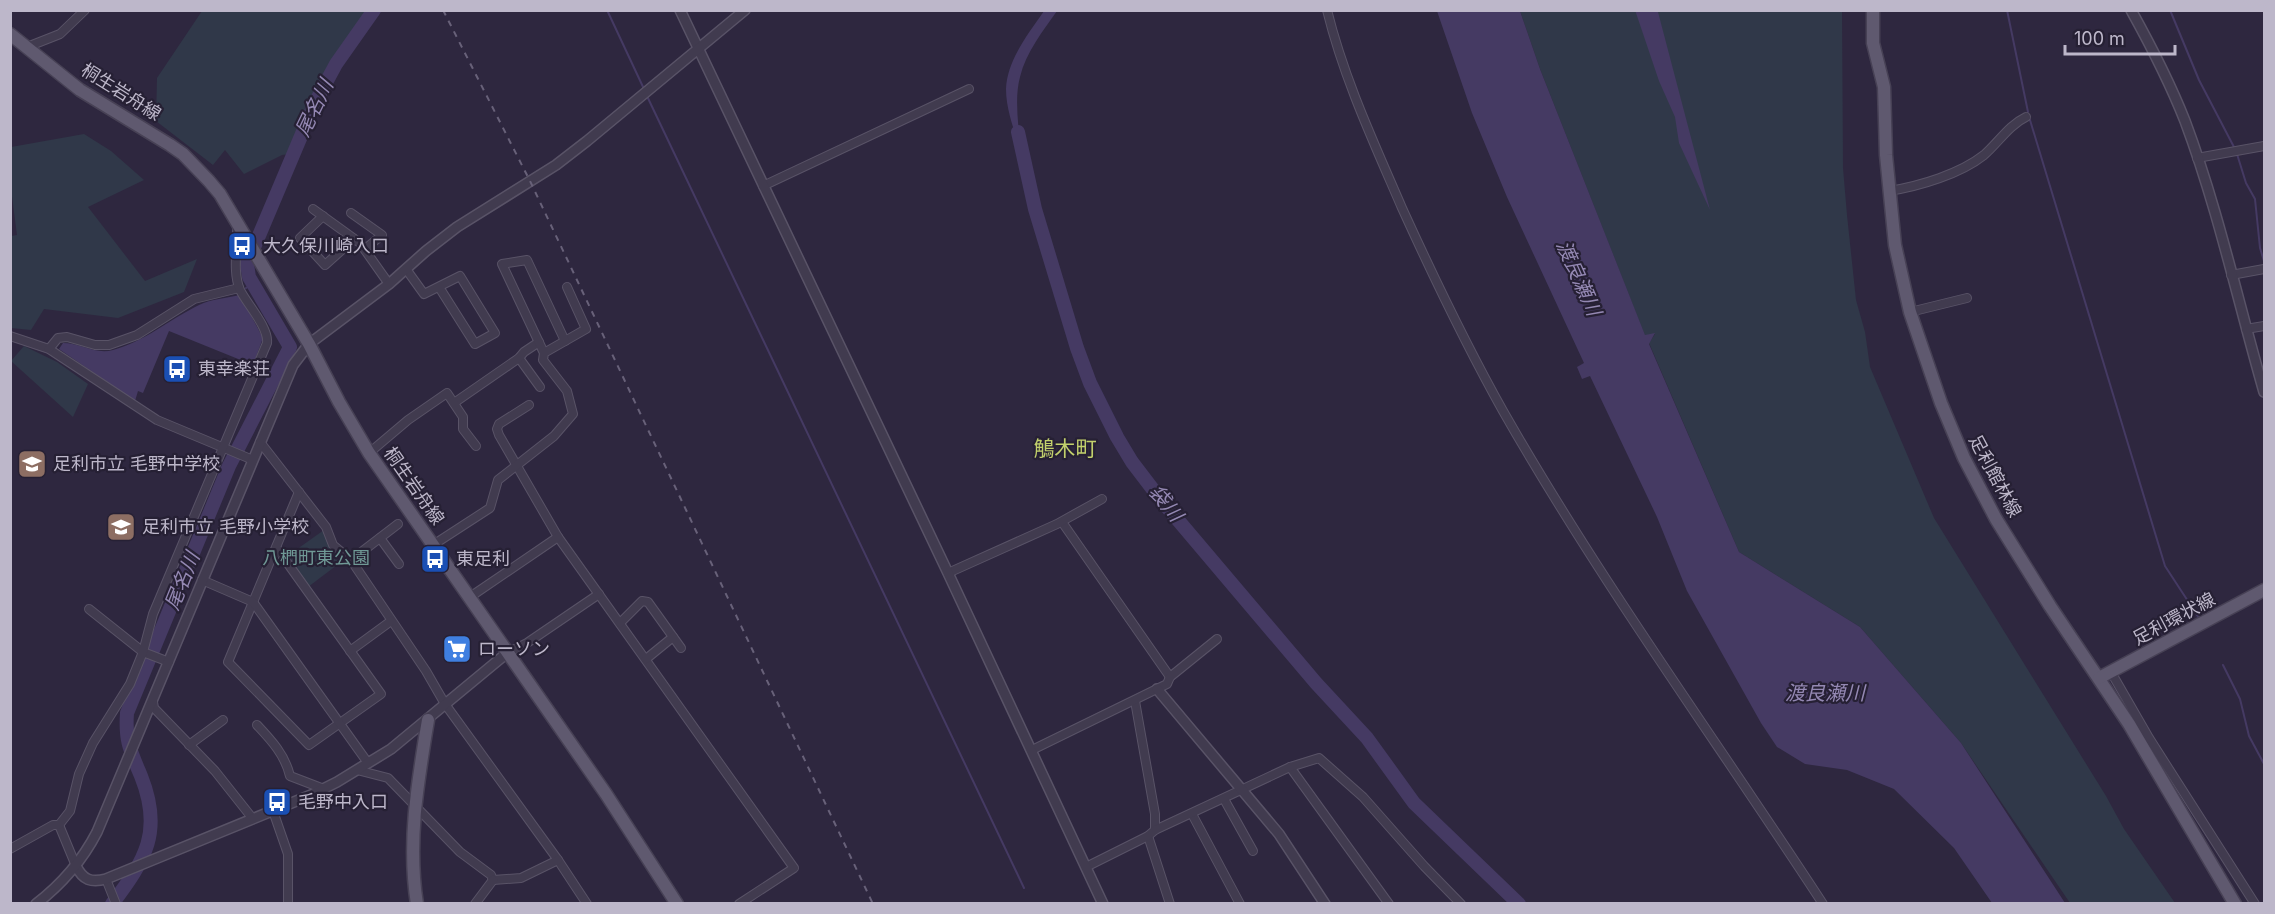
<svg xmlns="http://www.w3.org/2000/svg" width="2275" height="914" font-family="Inter,'Noto Sans JP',sans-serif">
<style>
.green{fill:#303849}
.water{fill:#453a63}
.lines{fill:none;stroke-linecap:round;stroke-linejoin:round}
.stream{stroke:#453a63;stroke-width:2}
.river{stroke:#453a63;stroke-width:14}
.minor-casing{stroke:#595367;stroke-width:10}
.tertiary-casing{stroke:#595367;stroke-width:12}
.primary-casing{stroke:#474155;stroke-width:15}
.minor{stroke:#413b4f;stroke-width:8}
.tertiary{stroke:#413b4f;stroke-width:9}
.primary{stroke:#5f596f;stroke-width:12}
.rail{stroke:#686179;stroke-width:2;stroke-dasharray:6 6;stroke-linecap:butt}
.labels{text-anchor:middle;stroke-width:4.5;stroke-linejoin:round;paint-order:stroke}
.street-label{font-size:18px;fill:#bdb7ca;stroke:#262034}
.poi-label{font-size:18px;fill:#bdb7ca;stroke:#262034;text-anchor:start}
.park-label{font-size:18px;fill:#709996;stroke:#262034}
.water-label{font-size:20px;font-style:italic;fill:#9488b3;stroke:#262034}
.quarter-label{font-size:21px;fill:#c2d06c;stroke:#262034}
</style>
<rect width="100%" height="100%" fill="#2e273f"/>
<g class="green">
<path d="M 202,11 L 369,11 L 324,78 L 289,154 L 282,155 L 244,174 L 225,150 L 213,165 L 156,121 L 157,78 Z"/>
<path d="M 1520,11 L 1842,11 L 1843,168 L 1847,215 L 1856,300 L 1865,332 L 1870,367 L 1934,518 L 2106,796 L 2124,829 L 2175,903 L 2070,903 L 1961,743 L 1860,627 L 1739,552 L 1649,343 L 1655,334 L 1645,336 L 1540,69 Z"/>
<path d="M 84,134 L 111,151 L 144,180 L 88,207 L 145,281 L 197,259 L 184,292 L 118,318 L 44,309 L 31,330 L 11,328 L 11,236 L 17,235 L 11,189 L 11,147 Z"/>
<path d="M 24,346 L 57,362 L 88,384 L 73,417 L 11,361 Z"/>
<path d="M 324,530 L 345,559 L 308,587 L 286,557 Z"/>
</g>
<g class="water">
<path d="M 1635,10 L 1658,12 L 1710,210 L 1679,143 L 1675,117 L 1659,81 Z"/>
<path d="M 1044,11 L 1057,11 C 1043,31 1026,52 1020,77 C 1014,99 1019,126 1020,148 C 1014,130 1006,109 1006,89 C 1007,60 1029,33 1044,11 Z"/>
<path d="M 1437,11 L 1520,11 L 1540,69 L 1645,335 L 1655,333 L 1649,344 L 1739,552 L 1860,627 L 1961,743 L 2065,903 L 1992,903 L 1954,848 L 1894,789 L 1847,770 L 1805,764 L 1777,747 L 1761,723 L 1687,591 L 1657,517 L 1590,376 L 1582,379 L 1577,367 L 1584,363 L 1507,197 L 1472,113 Z"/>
<path d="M 240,295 L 263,338 L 253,365 L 169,331 L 143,393 L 138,391 L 135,401 L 59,349 L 63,343 C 80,343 96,355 113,350 C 144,342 170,319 199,305 C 211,299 227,298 240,295 Z"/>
</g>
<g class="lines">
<g class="stream">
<path d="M 607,10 L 644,89"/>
<path d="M 2007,10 L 2028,112"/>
<path d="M 2170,10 L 2199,80 L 2235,149"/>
<path d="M 646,94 L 1024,888"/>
<path d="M 2030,120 L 2165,566 L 2199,618"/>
<path d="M 2237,154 L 2246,183 L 2255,199 L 2260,248 L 2264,261"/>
<path d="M 246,288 L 253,284"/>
<path d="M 2223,665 L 2240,699 L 2249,736 L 2264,764"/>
</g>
<g class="river">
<path d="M 1018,132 L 1035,209 L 1077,348 L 1090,383 L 1117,437 L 1132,462 L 1161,500 L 1316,683 L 1367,738 L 1414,803 L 1519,904"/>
<path d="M 112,904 C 146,859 163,831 141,776 C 130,750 125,741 127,713 L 229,466 L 290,347 L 249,277 L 247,264 L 315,103 L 336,64 L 374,10"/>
</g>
<g class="minor-casing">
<g id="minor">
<path d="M 1327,10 C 1344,79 1374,143 1402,208 C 1433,276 1466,345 1503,411 C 1600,581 1716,740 1823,904"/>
<path d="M 27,47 L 60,34 L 85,10"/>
<path d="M 2197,158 L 2264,146"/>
<path d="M 763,186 L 969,89"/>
<path d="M 1889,191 C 1920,186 1960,174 1984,155 C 1998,143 2009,125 2026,117"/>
<path d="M 313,209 L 360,243 L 389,284"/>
<path d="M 351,213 L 382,235 L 365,249"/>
<path d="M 323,216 L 300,238 L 325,265 L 354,239"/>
<path d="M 406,269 L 424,294 L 460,276 L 495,333 L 475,344 L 439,287"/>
<path d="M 2231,275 L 2264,269"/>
<path d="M 1910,312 L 1967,298"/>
<path d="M 2246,329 L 2264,326"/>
<path d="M 10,336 L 49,349 L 157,420 L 253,460"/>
<path d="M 565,341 L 586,329 L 567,287"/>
<path d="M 49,349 L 58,338 L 67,337 L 95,345 L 109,345 L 137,335 L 194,299 L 239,288"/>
<path d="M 519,358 L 540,387"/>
<path d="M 454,403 L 519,358 L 524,352 L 539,342"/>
<path d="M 529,405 L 499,424 L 497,429 L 499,435 L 558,537 L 794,868 L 739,904"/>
<path d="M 260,442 L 326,527 L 333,545 L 351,560 L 426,671 L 445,704 L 558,860 L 587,904"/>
<path d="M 369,453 L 408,420 L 447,393 L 463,417 L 463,429 L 476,446"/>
<path d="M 1062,522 L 1170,677"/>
<path d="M 380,538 L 399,564"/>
<path d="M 433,545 L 490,508 L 498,480 L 554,436 L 573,414 L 567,391 L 543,360 L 544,353 L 502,264 L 527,260 L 565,341 L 544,353"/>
<path d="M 276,547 L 381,694 L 309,745 L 228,662 L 299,492"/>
<path d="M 351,560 L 398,524"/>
<path d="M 948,573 L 1057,524 L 1102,499"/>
<path d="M 202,580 L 253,602 L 368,763"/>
<path d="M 470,597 L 558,537"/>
<path d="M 89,609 L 143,652 L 169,662"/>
<path d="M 620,623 L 642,601 L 648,602 L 681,648"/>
<path d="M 350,651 L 391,621"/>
<path d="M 507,653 L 527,643 L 599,594"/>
<path d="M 646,659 L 673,637"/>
<path d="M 2111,672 L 2149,738 L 2255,904"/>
<path d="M 1135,701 L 1155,814 L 1155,830"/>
<path d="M 153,702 L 154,708 L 215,771 L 253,819"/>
<path d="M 257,725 C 272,741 285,755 290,776 L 324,789"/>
<path d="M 189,745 L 223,720"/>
<path d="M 1032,750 L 1167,684 L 1170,677 L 1217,639"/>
<path d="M 1290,767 L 1389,904"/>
<path d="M 357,770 L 388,778 L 460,852 L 491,875 L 493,880"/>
<path d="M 1224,799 L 1253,851"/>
<path d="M 273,811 L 288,854 L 288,904"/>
<path d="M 1192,814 L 1240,904"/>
<path d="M 59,825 L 76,866"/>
<path d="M 1148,836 L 1170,904"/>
<path d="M 10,849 L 53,825 L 59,825 L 70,811 L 79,774 L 93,743 L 130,684 L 143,652 L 153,614 L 267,343 C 269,328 247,304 240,290 C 232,271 238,246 237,225"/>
<path d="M 1086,867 L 1148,836 L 1155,830 L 1290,767 L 1319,758 L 1363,797 L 1424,866 L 1461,904"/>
<path d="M 106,879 L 116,904"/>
<path d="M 493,880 L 521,878 L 558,860"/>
<path d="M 475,904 L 493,880"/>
</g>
</g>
<g class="tertiary-casing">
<g id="tertiary">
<path d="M 680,10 L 948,573 L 1103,904"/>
<path d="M 2131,10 C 2151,46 2170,83 2185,121 C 2218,209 2238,302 2264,392"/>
<path d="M 1157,689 L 1279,834 L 1325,904"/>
<path d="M 76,866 C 83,880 91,883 106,879 L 311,795 L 337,782 L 391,749 L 507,653"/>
<path d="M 36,904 C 62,884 82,861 97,832 L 293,365 L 309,344 L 389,284 L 426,251 L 457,227 L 556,165 L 587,141 L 745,10"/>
</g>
</g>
<g class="primary-casing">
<g id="primary">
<path d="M 1873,10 L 1873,43 L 1884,87 L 1886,155 L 1895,245 L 1910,312 L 1941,403 L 1964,458 L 1996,519 L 2050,606 L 2129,724 L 2235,904"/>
<path d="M 10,34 L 80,90 L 170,145 L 183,154 L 209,181 L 220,194 L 309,344 L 339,402 L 369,453 L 606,794 L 677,904"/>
<path d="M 2099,678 L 2264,590"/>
<path d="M 417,904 C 407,842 418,780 428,720"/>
</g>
</g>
<use href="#minor" class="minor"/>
<use href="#tertiary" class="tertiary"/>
<use href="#primary" class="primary"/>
<path class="rail" d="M 443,10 L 530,181 L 873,904"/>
</g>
<defs>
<g id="bus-square" transform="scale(1.5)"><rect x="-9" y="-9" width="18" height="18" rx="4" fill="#1a4fb4" stroke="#262034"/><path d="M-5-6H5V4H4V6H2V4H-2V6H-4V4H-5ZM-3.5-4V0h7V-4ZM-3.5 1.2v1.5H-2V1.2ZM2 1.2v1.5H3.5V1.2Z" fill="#fff"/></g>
<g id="school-square" transform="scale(1.5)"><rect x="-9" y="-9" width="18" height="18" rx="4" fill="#8d6e63" stroke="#262034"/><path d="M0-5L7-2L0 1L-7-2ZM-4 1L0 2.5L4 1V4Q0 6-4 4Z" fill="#fff"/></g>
<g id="supermarket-square" transform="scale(1.5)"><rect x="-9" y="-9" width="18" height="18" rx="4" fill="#3f7fe0" stroke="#262034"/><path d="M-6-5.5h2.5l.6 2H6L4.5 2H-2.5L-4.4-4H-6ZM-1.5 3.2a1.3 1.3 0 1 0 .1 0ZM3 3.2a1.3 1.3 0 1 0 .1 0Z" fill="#fff"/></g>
</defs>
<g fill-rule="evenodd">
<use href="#bus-square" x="242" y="246"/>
<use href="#bus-square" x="177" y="369"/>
<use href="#school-square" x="32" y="464"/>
<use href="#school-square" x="121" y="527"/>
<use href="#bus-square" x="435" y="559"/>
<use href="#supermarket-square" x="457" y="649"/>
<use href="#bus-square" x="277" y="802"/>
</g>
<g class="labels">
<g class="street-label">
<text transform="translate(121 92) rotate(32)" y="6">桐生岩舟線</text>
<text transform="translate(1995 476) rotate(62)" y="6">足利館林線</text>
<text transform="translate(414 486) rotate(55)" y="6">桐生岩舟線</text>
<text transform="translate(2174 619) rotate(-28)" y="6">足利環状線</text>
</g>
<g class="poi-label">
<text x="263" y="252">大久保川崎入口</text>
<text x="198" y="375">東幸楽荘</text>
<text x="53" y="470">足利市立 毛野中学校</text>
<text x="142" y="533">足利市立 毛野小学校</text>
<text x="456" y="565">東足利</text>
<text x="478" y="655">ローソン</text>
<text x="298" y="808">毛野中入口</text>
</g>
<g class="park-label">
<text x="316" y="564">八椚町東公園</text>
</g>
<g class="water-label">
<text transform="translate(314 108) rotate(-64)" y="7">尾名川</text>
<text transform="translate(1579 278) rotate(66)" y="7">渡良瀬川</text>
<text transform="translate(1166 503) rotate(51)" y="7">袋川</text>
<text transform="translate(182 581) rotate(-68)" y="7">尾名川</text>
<text x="1825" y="700">渡良瀬川</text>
</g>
<g class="quarter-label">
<text x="1065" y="456">鵤木町</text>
</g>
</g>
<rect width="2275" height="914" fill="none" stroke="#bdb7ca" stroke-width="24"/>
<path d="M2065 45v9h110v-9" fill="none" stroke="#bdb7ca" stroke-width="3"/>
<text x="2074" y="45" font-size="18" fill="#bdb7ca" stroke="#262034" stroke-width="4.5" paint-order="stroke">100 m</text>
</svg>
